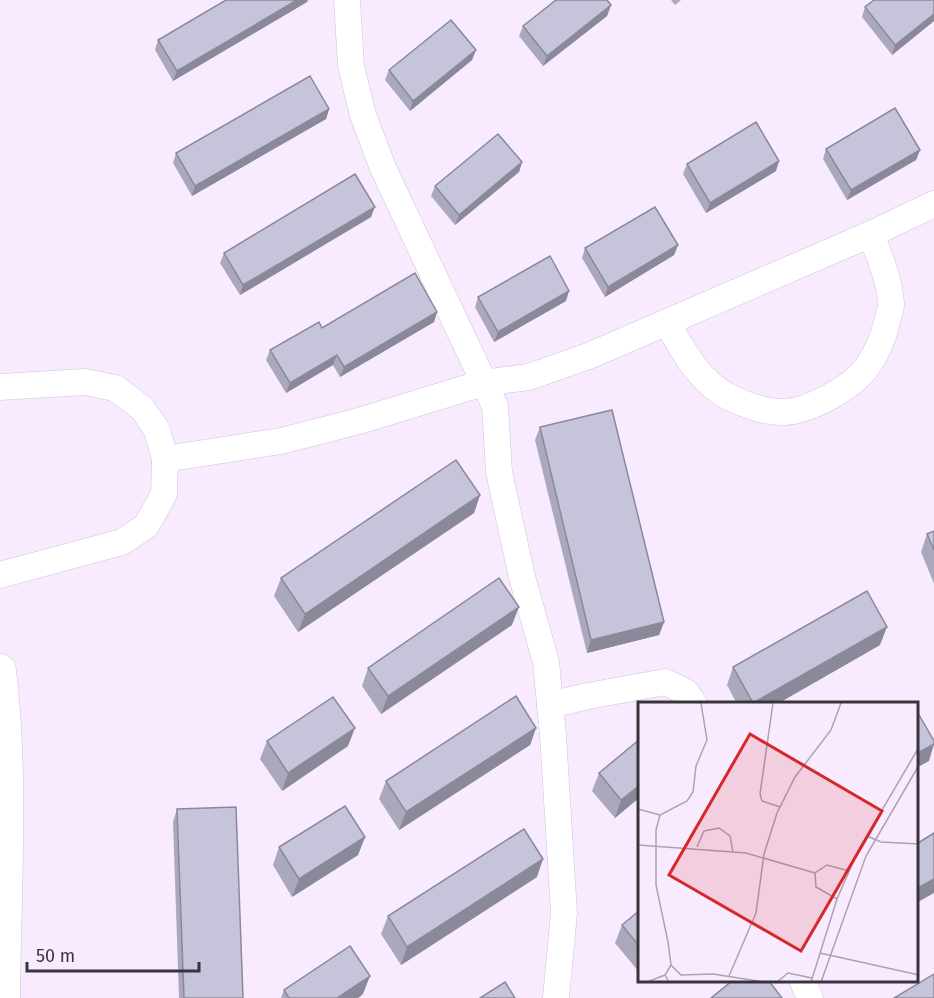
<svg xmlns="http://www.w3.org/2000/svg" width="934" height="998" font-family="'Fira Sans',sans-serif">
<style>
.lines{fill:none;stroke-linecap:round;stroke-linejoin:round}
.minor-casing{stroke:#d0c3d6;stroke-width:27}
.major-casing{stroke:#d0c3d6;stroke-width:33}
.minor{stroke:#fff;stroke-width:26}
.major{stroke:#fff;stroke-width:32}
.wall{fill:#a9a9bb}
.shaded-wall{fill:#8a8999}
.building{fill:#c5c4da;stroke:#8a8999;stroke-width:1.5}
.inset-road{fill:none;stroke:#aca2b1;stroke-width:1.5}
.view{fill:#d62828;fill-opacity:0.15;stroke:#d62828;stroke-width:3}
.inset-edge{fill:none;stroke:#39343c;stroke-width:3}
</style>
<rect width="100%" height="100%" fill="#f8ebff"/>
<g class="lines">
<g class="minor-casing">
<g id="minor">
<path d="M 347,0 L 351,66 L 363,115 L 383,168 L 495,406 L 499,472 L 522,577 L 546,662 L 553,735 L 564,913 L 556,998"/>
<path d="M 667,322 C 682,349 698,380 727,396 C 742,404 766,413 784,412 C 809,411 852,388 867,367 C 877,353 883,339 887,322 C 888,316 891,310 891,304 C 890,280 879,256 871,234"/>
<path d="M 0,387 L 85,382 L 115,388 L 142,408 L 157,430 L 165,459 L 164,494 L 146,526 L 122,542 L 0,575"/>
<path d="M 165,459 L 281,441 L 359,421 L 483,383 L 529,377 L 591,355 L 871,234 L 934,204"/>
<path d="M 550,705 L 588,696 L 665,682 L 686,692 L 694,704"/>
<path d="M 803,982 L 810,998"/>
</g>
</g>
<g class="major-casing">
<path id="major" d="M 0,670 C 13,776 5,891 4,998"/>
</g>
<use href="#minor" class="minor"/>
<use href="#major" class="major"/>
</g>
<g class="wall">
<path d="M 671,0 L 681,0 L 675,5 Z"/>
<path d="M 934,0 L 934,21 L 892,55 L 862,17 L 865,7 Z"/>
<path d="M 307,2 L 173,81 L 155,50 L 158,40 Z"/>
<path d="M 611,5 L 607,16 L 543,66 L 519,36 L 523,26 Z"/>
<path d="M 476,50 L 472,60 L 410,111 L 385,80 L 389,70 Z"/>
<path d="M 329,109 L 326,119 L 192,196 L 173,163 L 176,153 Z"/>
<path d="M 826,149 L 920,150 L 916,160 L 847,200 L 823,159 Z"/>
<path d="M 522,162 L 519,172 L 455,225 L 431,196 L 435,186 Z"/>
<path d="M 687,164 L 776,171 L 706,213 L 683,174 Z"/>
<path d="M 371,217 L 240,295 L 220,263 L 224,253 Z"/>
<path d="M 678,245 L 674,255 L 605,297 L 582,258 L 585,248 Z"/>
<path d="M 478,297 L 566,301 L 494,342 L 475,307 Z"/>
<path d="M 437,312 L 434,322 L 340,377 L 333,365 L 286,393 L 266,360 L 270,350 Z"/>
<path d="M 540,427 L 664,622 L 659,635 L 587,653 L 535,440 Z"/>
<path d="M 480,495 L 474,513 L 298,632 L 274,596 L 281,578 Z"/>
<path d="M 934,531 L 934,584 L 921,552 L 927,534 Z"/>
<path d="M 512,625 L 381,714 L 362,686 L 368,668 Z"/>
<path d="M 880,645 L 777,704 L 737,704 L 727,685 L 733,667 Z"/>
<path d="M 536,728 L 530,745 L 399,830 L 379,799 L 386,781 Z"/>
<path d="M 267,741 L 348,746 L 282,791 L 260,759 Z"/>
<path d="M 599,773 L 640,797 L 615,818 L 592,791 Z"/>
<path d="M 177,809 L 243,998 L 179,998 L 173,822 Z"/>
<path d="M 365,837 L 358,855 L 292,897 L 273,865 L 279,847 Z"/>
<path d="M 537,877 L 401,965 L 381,934 L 388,916 Z"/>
<path d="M 640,910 L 640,971 L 639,972 L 615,943 L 622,925 Z"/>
<path d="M 284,990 L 363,994 L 358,998 L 281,998 Z"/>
</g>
<g class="shaded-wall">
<path d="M 297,0 L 308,0 L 307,2 L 173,81 L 177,71 Z"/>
<path d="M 611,5 L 607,16 L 543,66 L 547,56 Z"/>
<path d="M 934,14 L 934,21 L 892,55 L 895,45 Z"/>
<path d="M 476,50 L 472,60 L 410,111 L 413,101 Z"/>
<path d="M 329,109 L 326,119 L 192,196 L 195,186 Z"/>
<path d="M 920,150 L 916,160 L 847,200 L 851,190 Z"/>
<path d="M 779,161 L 776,171 L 706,213 L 710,203 Z"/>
<path d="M 522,162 L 519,172 L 455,225 L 459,215 Z"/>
<path d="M 375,207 L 371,217 L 240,295 L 243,285 Z"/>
<path d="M 678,245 L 674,255 L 605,297 L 608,287 Z"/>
<path d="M 569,291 L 566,301 L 494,342 L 498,332 Z"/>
<path d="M 437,312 L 434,322 L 340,377 L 344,367 Z"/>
<path d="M 337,355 L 333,365 L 286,393 L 290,383 Z"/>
<path d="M 480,495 L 474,513 L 298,632 L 305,614 Z"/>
<path d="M 519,607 L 512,625 L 381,714 L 388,696 Z"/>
<path d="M 664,622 L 659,635 L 587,653 L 591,640 Z"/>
<path d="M 887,627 L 880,645 L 777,704 L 753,704 L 753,703 Z"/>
<path d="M 355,728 L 348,746 L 282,791 L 288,773 Z"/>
<path d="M 536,728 L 530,745 L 399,830 L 406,812 Z"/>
<path d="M 934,744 L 929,761 L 918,767 L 918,753 Z"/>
<path d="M 640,785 L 640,797 L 615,818 L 621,800 Z"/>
<path d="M 365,837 L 358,855 L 292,897 L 299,879 Z"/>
<path d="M 543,859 L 537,877 L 401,965 L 407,947 Z"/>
<path d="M 934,879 L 934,893 L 918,902 L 918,888 Z"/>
<path d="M 370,976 L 363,994 L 358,998 L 337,998 Z"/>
</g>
<g class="building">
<path d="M 226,0 L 297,0 L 177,71 L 158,40 Z"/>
<path d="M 556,0 L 607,0 L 611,5 L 547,56 L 523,26 Z"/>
<path d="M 874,0 L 934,0 L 934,14 L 895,45 L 865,7 Z"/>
<path d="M 451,20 L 476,50 L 413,101 L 389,70 Z"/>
<path d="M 310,76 L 329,109 L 195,186 L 176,153 Z"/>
<path d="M 895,108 L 920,150 L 851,190 L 826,149 Z"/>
<path d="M 756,122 L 779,161 L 710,203 L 687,164 Z"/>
<path d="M 498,134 L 522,162 L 459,215 L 435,186 Z"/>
<path d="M 355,174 L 375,207 L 243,285 L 224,253 Z"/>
<path d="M 655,207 L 678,245 L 608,287 L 585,248 Z"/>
<path d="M 550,256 L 569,291 L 498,332 L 478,297 Z"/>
<path d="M 415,273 L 437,312 L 344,367 L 337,355 L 290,383 L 270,350 L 319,322 L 322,328 Z"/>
<path d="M 612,410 L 664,622 L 591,640 L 540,427 Z"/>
<path d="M 456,460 L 480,495 L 305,614 L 281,578 Z"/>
<path d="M 934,531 L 934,550 L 927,534 Z"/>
<path d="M 499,578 L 519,607 L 388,696 L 368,668 Z"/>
<path d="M 867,591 L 887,627 L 753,703 L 733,667 Z"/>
<path d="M 516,696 L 536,728 L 406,812 L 386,781 Z"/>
<path d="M 333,697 L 355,728 L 288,773 L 267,741 Z"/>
<path d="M 918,713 L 934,741 L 934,744 L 918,753 Z"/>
<path d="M 640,739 L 640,785 L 621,800 L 599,773 Z"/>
<path d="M 345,806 L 365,837 L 299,879 L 279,847 Z"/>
<path d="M 236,807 L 243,998 L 184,998 L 177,809 Z"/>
<path d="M 524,829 L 543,859 L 407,947 L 388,916 Z"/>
<path d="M 934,833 L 934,879 L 918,888 L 918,843 Z"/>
<path d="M 640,910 L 640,947 L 622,925 Z"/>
<path d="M 350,946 L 370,976 L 337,998 L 289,998 L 284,990 Z"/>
<path d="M 934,974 L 934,998 L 894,998 Z"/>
<path d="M 732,981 L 769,981 L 782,998 L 711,998 Z"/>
<path d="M 505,982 L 515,998 L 480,998 Z"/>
</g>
<g transform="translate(638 702)">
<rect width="280" height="280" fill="#f8ebff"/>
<path class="inset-road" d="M 135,1 L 122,92 L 124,99 L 142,105M 0,107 L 22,113M 229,134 L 243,140 L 281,142M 0,143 L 108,151 L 177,171M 59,145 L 66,129 L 81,126 L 92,134 L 95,150M 199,197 L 178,185 L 177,171 L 189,163 L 211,169M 182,251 L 281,273M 33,263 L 43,273 L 75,272 L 126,280M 91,274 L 118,211 L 126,152 L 139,111 L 157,75 L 193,28 L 203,1M 9,280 L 27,273M 31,280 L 27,273 L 33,263 L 30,240 L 18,183 L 18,128 L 22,113 L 49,99 L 55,90 L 58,64 L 69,38 L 63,1M 139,280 L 150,271 L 174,276M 173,280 L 199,197 L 220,149 L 281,45M 183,280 L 228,154 L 281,63"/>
<path class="view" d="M 112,32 L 244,109 L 163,249 L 31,173 Z"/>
<rect width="280" height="280" class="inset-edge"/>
</g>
<path d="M27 962v9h172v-9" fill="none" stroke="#39343c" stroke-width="3"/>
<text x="36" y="962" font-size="18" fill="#39343c" stroke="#f8ebff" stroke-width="4.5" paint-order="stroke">50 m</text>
</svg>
